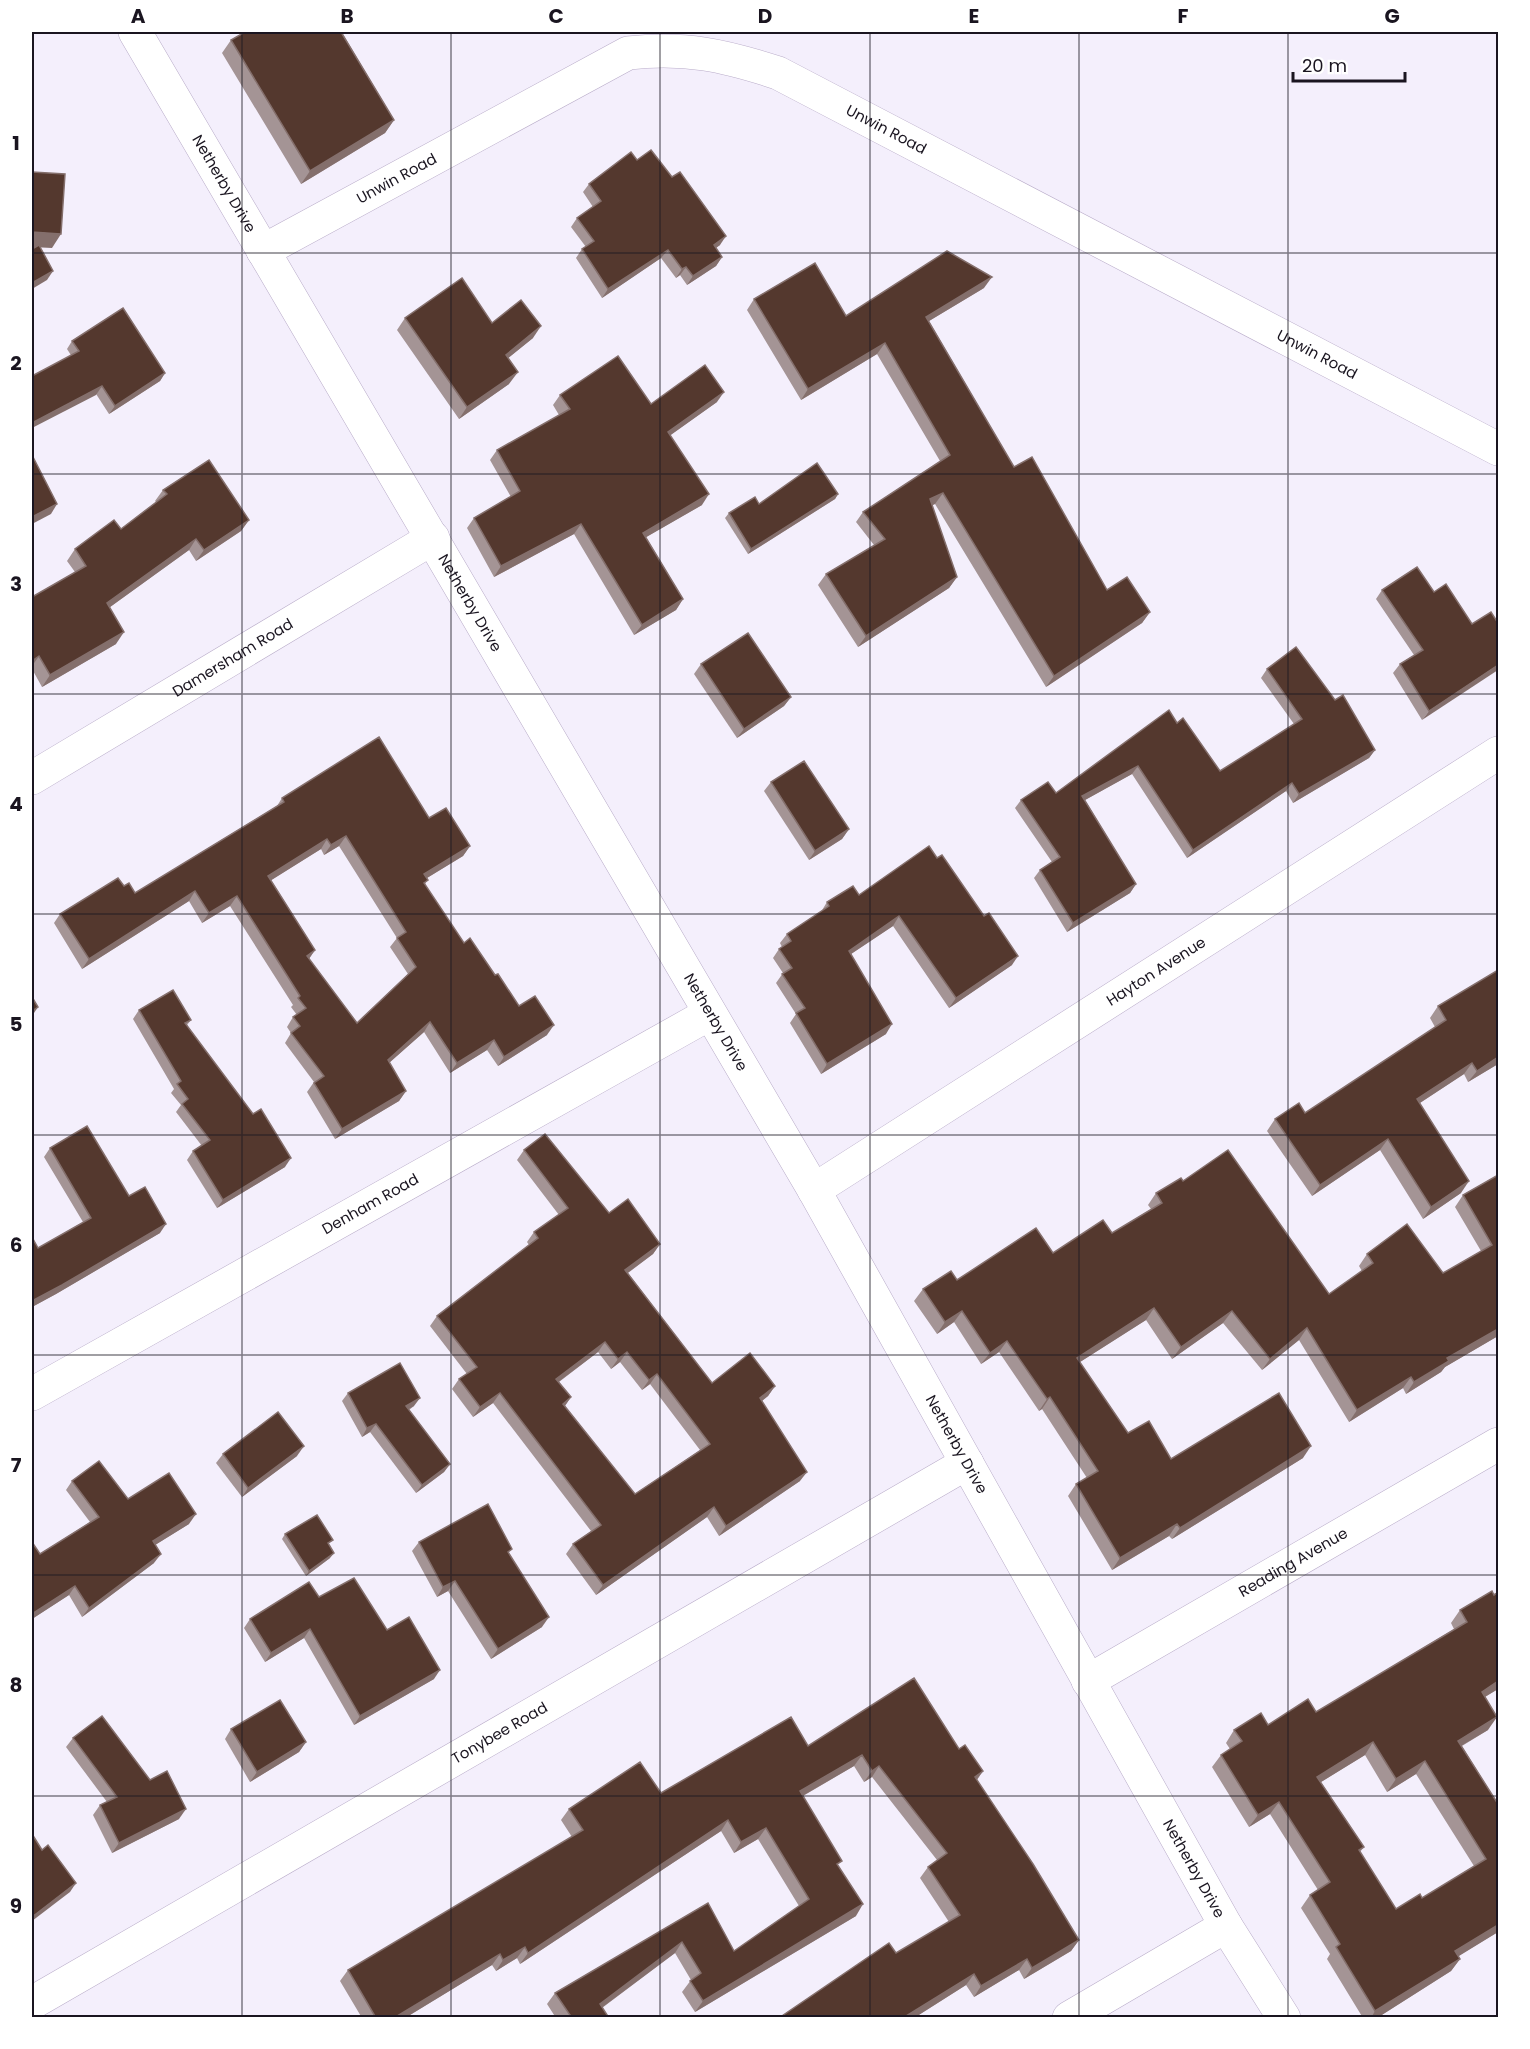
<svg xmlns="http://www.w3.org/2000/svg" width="1530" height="2049" font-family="Poppins,sans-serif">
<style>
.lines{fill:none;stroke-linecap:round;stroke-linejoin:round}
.minor-casing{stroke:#b9acc9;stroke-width:34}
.minor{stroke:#fff;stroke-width:33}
.wall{fill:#a49495;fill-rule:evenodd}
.shaded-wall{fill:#846f6c}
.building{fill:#54382e;stroke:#846f6c;stroke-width:1.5;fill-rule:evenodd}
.grid{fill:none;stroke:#1a1520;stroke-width:1.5;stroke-opacity:0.55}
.labels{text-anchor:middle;stroke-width:6;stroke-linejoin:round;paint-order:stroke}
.street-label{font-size:15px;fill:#1a1520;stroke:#fff}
.neatline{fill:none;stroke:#1a1520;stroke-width:2}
.grid-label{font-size:20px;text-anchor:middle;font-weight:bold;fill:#1a1520}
</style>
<rect width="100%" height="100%" fill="#f4effc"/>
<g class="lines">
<g class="minor-casing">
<g id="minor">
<path id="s1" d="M 135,32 L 814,1190 L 1226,1926 L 1284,2018"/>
<path id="s2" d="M 263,251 L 628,53 C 686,47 723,55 778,73 L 1498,449"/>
<path id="s3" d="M 32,778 L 433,538"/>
<path id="s4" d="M 814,1190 L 1498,753"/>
<path id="s5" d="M 32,1394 L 709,1014"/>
<path id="s6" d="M 1088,1681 L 1498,1444"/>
<path id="s7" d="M 32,2003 L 967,1463"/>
<path d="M 1069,2018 L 1226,1926"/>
</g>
</g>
<use href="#minor" class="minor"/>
</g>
<g class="wall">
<path d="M 241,32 L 347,32 L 343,34 L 394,120 L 385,133 L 301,184 L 222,53 L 231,40 L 242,34 Z"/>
<path d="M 637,160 L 720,245 L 716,248 L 722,257 L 716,266 L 687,285 L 680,275 L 676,278 L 661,258 L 602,298 L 576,258 L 582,249 L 586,247 L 571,227 L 577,218 L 593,207 L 583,192 L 589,184 Z"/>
<path d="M 984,288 L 929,321 L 1014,467 L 1107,590 L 1150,612 L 1142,623 L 1046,687 L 935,504 L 932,505 L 957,577 L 949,588 L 858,647 L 818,585 L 826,574 L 874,545 L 856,522 L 863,512 L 940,461 L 877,354 L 801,400 L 747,310 L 754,299 L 846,316 Z"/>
<path d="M 405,318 L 492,323 L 533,338 L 508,358 L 509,384 L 459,419 L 397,330 Z"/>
<path d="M 72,341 L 165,373 L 160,381 L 109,414 L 67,349 Z"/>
<path d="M 560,395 L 651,404 L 717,402 L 670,435 L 702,505 L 646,537 L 683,599 L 676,610 L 634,635 L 574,534 L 494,577 L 467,528 L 474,518 L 511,497 L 490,460 L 497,450 L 559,415 L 553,405 Z"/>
<path d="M 163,490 L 249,520 L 241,531 L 196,561 L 189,550 L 110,607 L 116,644 L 42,687 L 32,669 L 32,597 L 75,572 L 67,561 L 75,549 L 121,529 L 156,502 L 155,501 Z"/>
<path d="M 838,494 L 835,499 L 748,554 L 725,518 L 729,513 L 759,504 Z"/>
<path d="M 1382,590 L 1434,592 L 1472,624 L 1498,623 L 1422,720 L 1393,673 L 1400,664 L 1414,655 L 1376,599 Z"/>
<path d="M 701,664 L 791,697 L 784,706 L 737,738 L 694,674 Z"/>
<path d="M 1267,669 L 1335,700 L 1375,750 L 1369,758 L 1293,803 L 1286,791 L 1187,858 L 1132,774 L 1085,800 L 1136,884 L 1130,893 L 1067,932 L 1034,878 L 1040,870 L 1052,862 L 1015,808 L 1021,800 L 1056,793 L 1177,723 L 1220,771 L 1294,724 L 1261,678 Z"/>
<path d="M 771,782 L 849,829 L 842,839 L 809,860 L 764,791 Z"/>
<path d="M 282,798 L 429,818 L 470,846 L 463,856 L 427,878 L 425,885 L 464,943 L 495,975 L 519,1006 L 547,1035 L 498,1066 L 487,1050 L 450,1073 L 424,1032 L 389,1063 L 406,1091 L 399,1101 L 335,1139 L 307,1092 L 314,1082 L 285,1043 L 291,1033 L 287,1027 L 293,1017 L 297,1015 L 291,1007 L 293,1005 L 230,906 L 202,923 L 189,901 L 82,969 L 54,923 L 60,914 L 124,886 L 135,893 L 277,806 ZM 339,846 L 397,938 L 390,947 L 408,974 L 357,1023 L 309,959 L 315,950 L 271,880 L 321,849 L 324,855 Z"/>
<path d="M 859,895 L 1012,965 L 949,1008 L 893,926 L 851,954 L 886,1034 L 821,1074 L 790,1023 L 796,1014 L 776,983 L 783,973 L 773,958 L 779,949 L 782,947 L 780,943 L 787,934 L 821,912 L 827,902 Z"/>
<path d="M 1438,1006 L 1498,1064 L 1468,1082 L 1464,1074 L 1420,1103 L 1461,1193 L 1423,1219 L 1380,1150 L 1312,1196 L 1267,1131 L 1275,1119 L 1305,1113 L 1435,1027 L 1430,1018 Z"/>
<path d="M 139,1010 L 191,1020 L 187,1025 L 285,1167 L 217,1208 L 187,1160 L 193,1151 L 202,1146 L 176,1112 L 181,1105 L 171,1093 L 174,1089 L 133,1019 Z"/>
<path d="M 50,1148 L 129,1196 L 160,1233 L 56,1294 L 32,1307 L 32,1239 L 38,1248 L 83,1222 L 44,1157 Z"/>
<path d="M 524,1150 L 609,1213 L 660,1244 L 653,1254 L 628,1273 L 712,1383 L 775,1386 L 768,1396 L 762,1401 L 800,1481 L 719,1536 L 707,1517 L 596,1595 L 566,1554 L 573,1544 L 591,1531 L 493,1403 L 473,1417 L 452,1389 L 459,1379 L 467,1374 L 430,1326 L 437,1316 L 529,1245 L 527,1242 L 534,1232 L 559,1215 L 517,1160 ZM 598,1352 L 611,1369 L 620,1362 L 642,1390 L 650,1384 L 700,1450 L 635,1494 L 565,1406 L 571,1397 L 559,1382 Z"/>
<path d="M 1498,1175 L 1498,1336 L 1445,1367 L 1441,1372 L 1406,1394 L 1403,1388 L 1349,1422 L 1299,1340 L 1262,1370 L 1223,1323 L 1172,1359 L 1146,1320 L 1080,1362 L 1128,1433 L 1171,1459 L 1303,1458 L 1172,1539 L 1169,1536 L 1112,1570 L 1068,1496 L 1076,1484 L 1087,1478 L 1042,1409 L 1039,1411 L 999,1352 L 981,1364 L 954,1322 L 937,1334 L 914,1301 L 923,1289 L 1053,1253 L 1112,1233 L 1151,1209 L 1148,1205 L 1156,1193 L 1183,1181 L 1329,1294 L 1362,1271 L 1359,1266 L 1367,1254 L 1443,1273 L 1481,1251 L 1455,1207 L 1463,1195 Z"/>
<path d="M 348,1393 L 414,1406 L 409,1410 L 450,1464 L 444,1472 L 416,1493 L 370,1432 L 362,1437 L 342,1401 Z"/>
<path d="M 223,1454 L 297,1456 L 242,1497 L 216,1463 Z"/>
<path d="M 72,1481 L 128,1499 L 189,1524 L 155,1545 L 154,1563 L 82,1617 L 69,1595 L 32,1619 L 32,1542 L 40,1554 L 90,1522 L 66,1490 Z"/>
<path d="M 285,1534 L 329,1545 L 330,1558 L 306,1576 L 282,1539 Z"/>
<path d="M 419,1542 L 509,1554 L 542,1627 L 491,1659 L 448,1591 L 437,1597 L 412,1551 Z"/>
<path d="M 1498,1592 L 1498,1689 L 1485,1697 L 1488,1730 L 1462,1746 L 1498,1804 L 1498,1932 L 1458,1956 L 1460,1959 L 1451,1971 L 1377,2018 L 1363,2018 L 1327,1959 L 1330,1954 L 1301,1908 L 1310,1895 L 1318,1890 L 1270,1814 L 1249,1827 L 1212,1767 L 1221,1755 L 1230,1749 L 1226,1743 L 1234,1730 L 1268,1725 L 1316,1712 L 1454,1629 L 1451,1623 L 1460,1610 ZM 1365,1755 L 1387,1792 L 1416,1774 L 1474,1866 L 1422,1898 L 1396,1909 L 1360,1852 L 1364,1847 L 1321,1782 Z"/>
<path d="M 319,1597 L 387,1630 L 434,1679 L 354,1725 L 304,1638 L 265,1662 L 244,1628 L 250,1619 Z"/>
<path d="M 231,1729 L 306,1742 L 299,1752 L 250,1782 L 225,1739 Z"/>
<path d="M 73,1738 L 150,1780 L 179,1819 L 112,1853 L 93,1815 L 100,1805 L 107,1802 L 66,1747 Z"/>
<path d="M 808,1746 L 959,1749 L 983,1771 L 977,1780 L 1079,1940 L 1071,1951 L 1024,1979 L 1019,1970 L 974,1997 L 966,1985 L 914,2018 L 779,2018 L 896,1953 L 949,1922 L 920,1878 L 928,1867 L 937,1860 L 872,1777 L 864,1782 L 854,1766 L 803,1796 L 838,1867 L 856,1916 L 695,2012 L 682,1992 L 691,1980 L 675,1953 L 602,2008 L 609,2018 L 556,2018 L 547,2004 L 555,1993 L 708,1903 L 734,1951 L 799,1906 L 758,1839 L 734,1853 L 721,1831 L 520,1964 L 517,1958 L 496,1971 L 492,1965 L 405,2018 L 362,2018 L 340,1981 L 348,1970 L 572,1837 L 561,1820 L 569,1809 L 661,1793 Z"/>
</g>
<g class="shaded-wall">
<path d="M 394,120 L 385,133 L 301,184 L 310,171 Z"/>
<path d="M 32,232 L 61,234 L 52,248 L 32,247 Z"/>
<path d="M 726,236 L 720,245 L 707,254 L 714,245 Z"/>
<path d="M 668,250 L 661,258 L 602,298 L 608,289 Z"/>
<path d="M 722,257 L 716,266 L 687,285 L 693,276 Z"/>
<path d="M 686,267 L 680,275 L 676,278 L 682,269 Z"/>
<path d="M 53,271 L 47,280 L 32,289 L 32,283 Z"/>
<path d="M 992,277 L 984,288 L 919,327 L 926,317 Z"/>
<path d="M 541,326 L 533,338 L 497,367 L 506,355 Z"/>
<path d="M 885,343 L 877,354 L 801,400 L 808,389 Z"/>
<path d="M 518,372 L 509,384 L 459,419 L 467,407 Z"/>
<path d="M 165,373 L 160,381 L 109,414 L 115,406 Z"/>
<path d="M 102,386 L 96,395 L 32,428 L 32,423 Z"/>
<path d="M 724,392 L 717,402 L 661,442 L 668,432 Z"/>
<path d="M 943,493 L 935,504 L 922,510 L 930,499 Z"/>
<path d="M 709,494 L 702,505 L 636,543 L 643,533 Z"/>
<path d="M 838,494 L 835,499 L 748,554 L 751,549 Z"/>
<path d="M 57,504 L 51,514 L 32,524 L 32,517 Z"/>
<path d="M 249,520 L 241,531 L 196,561 L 204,550 Z"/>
<path d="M 581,524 L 574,534 L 494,577 L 501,566 Z"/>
<path d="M 196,539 L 189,550 L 99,615 L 107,603 Z"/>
<path d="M 957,577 L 949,588 L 858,647 L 866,636 Z"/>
<path d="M 683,599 L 676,610 L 634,635 L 642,625 Z"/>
<path d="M 1150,612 L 1142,623 L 1046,687 L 1054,676 Z"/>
<path d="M 124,632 L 116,644 L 42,687 L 50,675 Z"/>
<path d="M 39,656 L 32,666 L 32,661 Z"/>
<path d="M 1498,665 L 1498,670 L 1422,720 L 1429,711 Z"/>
<path d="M 791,697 L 784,706 L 737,738 L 744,729 Z"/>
<path d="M 1375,750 L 1369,758 L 1293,803 L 1299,794 Z"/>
<path d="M 1138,766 L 1132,774 L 1076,805 L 1082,796 Z"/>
<path d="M 1292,783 L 1286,791 L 1187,858 L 1193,850 Z"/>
<path d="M 849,829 L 842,839 L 809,860 L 815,851 Z"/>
<path d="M 346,836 L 339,846 L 324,855 L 331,845 Z"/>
<path d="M 327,839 L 321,849 L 262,886 L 268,876 Z"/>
<path d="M 470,846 L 463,856 L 417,884 L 424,874 Z"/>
<path d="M 1136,884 L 1130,893 L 1067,932 L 1073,923 Z"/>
<path d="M 195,891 L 189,901 L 82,969 L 89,959 Z"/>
<path d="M 237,896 L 230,906 L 202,923 L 209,913 Z"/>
<path d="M 899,916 L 893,926 L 842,960 L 849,951 Z"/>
<path d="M 315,950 L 308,960 L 307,956 Z"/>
<path d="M 1018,956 L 1012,965 L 949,1008 L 956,998 Z"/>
<path d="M 38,1007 L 32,1016 L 32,1011 Z"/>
<path d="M 430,1022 L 424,1032 L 381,1070 L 388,1060 Z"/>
<path d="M 892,1024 L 886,1034 L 821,1074 L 827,1064 Z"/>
<path d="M 554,1025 L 547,1035 L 498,1066 L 504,1057 Z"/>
<path d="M 494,1040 L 487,1050 L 450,1073 L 457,1063 Z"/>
<path d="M 1498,1057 L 1498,1064 L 1468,1082 L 1477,1071 Z"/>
<path d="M 1472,1063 L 1464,1074 L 1409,1110 L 1417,1099 Z"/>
<path d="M 406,1091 L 399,1101 L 335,1139 L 342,1129 Z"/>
<path d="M 1388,1139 L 1380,1150 L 1312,1196 L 1320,1185 Z"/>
<path d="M 291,1158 L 285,1167 L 217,1208 L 223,1200 Z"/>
<path d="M 1469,1181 L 1461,1193 L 1423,1219 L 1431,1207 Z"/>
<path d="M 166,1224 L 160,1233 L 56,1294 L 32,1307 L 32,1301 Z"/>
<path d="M 660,1244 L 653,1254 L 618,1280 L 625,1270 Z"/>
<path d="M 1154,1308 L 1146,1320 L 1069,1369 L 1077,1358 Z"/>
<path d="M 962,1311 L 954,1322 L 937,1334 L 945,1322 Z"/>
<path d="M 1232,1311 L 1223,1323 L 1172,1359 L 1181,1347 Z"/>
<path d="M 1307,1328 L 1299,1340 L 1262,1370 L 1270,1359 Z"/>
<path d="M 1498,1329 L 1498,1336 L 1445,1367 L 1441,1372 L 1406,1394 L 1414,1382 L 1447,1358 Z"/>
<path d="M 1007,1341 L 999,1352 L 981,1364 L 990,1353 Z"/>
<path d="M 605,1342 L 598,1352 L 549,1389 L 556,1379 Z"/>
<path d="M 627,1352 L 620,1362 L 611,1369 L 618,1359 Z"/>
<path d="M 657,1374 L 650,1384 L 642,1390 L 649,1380 Z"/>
<path d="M 1411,1377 L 1403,1388 L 1349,1422 L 1357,1410 Z"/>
<path d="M 775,1386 L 768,1396 L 753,1408 L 760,1398 Z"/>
<path d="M 500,1393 L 493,1403 L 473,1417 L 480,1407 Z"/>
<path d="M 571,1397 L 564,1407 L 563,1404 Z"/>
<path d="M 1050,1397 L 1042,1409 L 1039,1411 L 1047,1399 Z"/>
<path d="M 420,1398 L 414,1406 L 400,1414 L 406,1406 Z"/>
<path d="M 376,1424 L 370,1432 L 362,1437 L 367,1428 Z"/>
<path d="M 304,1446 L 297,1456 L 242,1497 L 248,1488 Z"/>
<path d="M 1311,1446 L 1303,1458 L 1172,1539 L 1180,1528 Z"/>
<path d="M 450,1464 L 444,1472 L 416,1493 L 422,1485 Z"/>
<path d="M 807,1472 L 800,1481 L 719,1536 L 726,1526 Z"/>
<path d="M 714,1507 L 707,1517 L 596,1595 L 603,1585 Z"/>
<path d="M 196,1514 L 189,1524 L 147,1550 L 153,1541 Z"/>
<path d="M 1177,1524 L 1169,1536 L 1112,1570 L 1120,1558 Z"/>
<path d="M 334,1553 L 330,1558 L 306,1576 L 309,1571 Z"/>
<path d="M 161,1554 L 154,1563 L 82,1617 L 89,1608 Z"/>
<path d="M 455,1581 L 448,1591 L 437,1597 L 443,1587 Z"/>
<path d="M 75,1586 L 69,1595 L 32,1619 L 32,1614 Z"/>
<path d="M 549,1617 L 542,1627 L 491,1659 L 498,1649 Z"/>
<path d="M 310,1629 L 304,1638 L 265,1662 L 271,1653 Z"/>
<path d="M 440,1670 L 434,1679 L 354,1725 L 360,1716 Z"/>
<path d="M 1498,1681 L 1498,1689 L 1473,1704 L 1482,1692 Z"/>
<path d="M 1497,1717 L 1488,1730 L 1449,1753 L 1458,1741 Z"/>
<path d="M 306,1742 L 299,1752 L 250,1782 L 257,1772 Z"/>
<path d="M 1373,1742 L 1365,1755 L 1308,1790 L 1317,1777 Z"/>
<path d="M 862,1755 L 854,1766 L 792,1802 L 800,1791 Z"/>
<path d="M 1425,1761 L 1416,1774 L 1387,1792 L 1396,1779 Z"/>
<path d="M 879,1766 L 872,1777 L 864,1782 L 872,1771 Z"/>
<path d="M 983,1771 L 975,1782 L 975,1777 Z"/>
<path d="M 1279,1802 L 1270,1814 L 1249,1827 L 1258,1815 Z"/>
<path d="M 186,1809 L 179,1819 L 112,1853 L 119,1843 Z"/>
<path d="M 728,1820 L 721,1831 L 520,1964 L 528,1953 Z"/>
<path d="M 766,1828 L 758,1839 L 734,1853 L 741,1842 Z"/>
<path d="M 76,1883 L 70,1892 L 32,1921 L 32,1917 Z"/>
<path d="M 863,1904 L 856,1916 L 695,2012 L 703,2001 Z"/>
<path d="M 1498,1925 L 1498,1932 L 1446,1964 L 1455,1951 Z"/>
<path d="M 1079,1940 L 1071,1951 L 1024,1979 L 1032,1968 Z"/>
<path d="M 682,1942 L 675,1953 L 592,2015 L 600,2004 Z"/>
<path d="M 525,1947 L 517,1958 L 496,1971 L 503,1960 Z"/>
<path d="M 500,1954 L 492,1965 L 405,2018 L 394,2018 Z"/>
<path d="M 1027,1959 L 1019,1970 L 974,1997 L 981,1986 Z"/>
<path d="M 1460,1959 L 1451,1971 L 1377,2018 L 1371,2018 L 1375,2011 Z"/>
<path d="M 974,1974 L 966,1985 L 914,2018 L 903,2018 Z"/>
</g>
<g class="building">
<path d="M 245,32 L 341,32 L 394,120 L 310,171 L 231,40 Z"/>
<path d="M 651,150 L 672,177 L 680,172 L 726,236 L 714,245 L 722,257 L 693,276 L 686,267 L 682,269 L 668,250 L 608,289 L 582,249 L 594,241 L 577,218 L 601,201 L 589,184 L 631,152 L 637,160 Z"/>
<path d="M 32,172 L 65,174 L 61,234 L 32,232 Z"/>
<path d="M 39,245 L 53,271 L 32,283 L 32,249 Z"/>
<path d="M 947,251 L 992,277 L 926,317 L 1014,467 L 1032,457 L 1107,590 L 1127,577 L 1150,612 L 1054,676 L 943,493 L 930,499 L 957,577 L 866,636 L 826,574 L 885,539 L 863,512 L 950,455 L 885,343 L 808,389 L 754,299 L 815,263 L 846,316 Z"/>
<path d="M 462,278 L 492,323 L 521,300 L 541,326 L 506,355 L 518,372 L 467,407 L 405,318 Z"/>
<path d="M 123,308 L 165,373 L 115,406 L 102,386 L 32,423 L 32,376 L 79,351 L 72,341 Z"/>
<path d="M 618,356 L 651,404 L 705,365 L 724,392 L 668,432 L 709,494 L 643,533 L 683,599 L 642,625 L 581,524 L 501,566 L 474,518 L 520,491 L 497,450 L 570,409 L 560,395 Z"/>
<path d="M 32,455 L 57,504 L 32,517 Z"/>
<path d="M 209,460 L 249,520 L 204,550 L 196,539 L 107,603 L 124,632 L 50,675 L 39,656 L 32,661 L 32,597 L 86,566 L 75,549 L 114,520 L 121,529 L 167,494 L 163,490 Z"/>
<path d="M 817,463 L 838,494 L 751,549 L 729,513 L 755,497 L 759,504 Z"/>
<path d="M 1417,567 L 1434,592 L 1446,584 L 1472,624 L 1491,612 L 1498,623 L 1498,665 L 1429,711 L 1400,664 L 1423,650 L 1382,590 Z"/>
<path d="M 748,633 L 791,697 L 744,729 L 701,664 Z"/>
<path d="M 1296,647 L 1335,700 L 1343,695 L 1375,750 L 1299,794 L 1292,783 L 1193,850 L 1138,766 L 1082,796 L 1136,884 L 1073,923 L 1040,870 L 1060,857 L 1021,800 L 1048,782 L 1056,793 L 1169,710 L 1177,723 L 1183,718 L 1220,771 L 1302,719 L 1267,669 Z"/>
<path d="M 379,737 L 429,818 L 446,808 L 470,846 L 424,874 L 428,880 L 424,883 L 464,943 L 470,938 L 495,975 L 498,974 L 519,1006 L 535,996 L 554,1025 L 504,1057 L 494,1040 L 457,1063 L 430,1022 L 388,1060 L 406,1091 L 342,1129 L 314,1083 L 324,1076 L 291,1033 L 300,1026 L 293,1017 L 306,1008 L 298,998 L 300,996 L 237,896 L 209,913 L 195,891 L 89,959 L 60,914 L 118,878 L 124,886 L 129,883 L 135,893 L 284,802 L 282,798 ZM 346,836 L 406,932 L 397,938 L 416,967 L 357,1023 L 307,956 L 315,950 L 268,876 L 327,839 L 331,845 Z"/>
<path d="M 804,761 L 849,829 L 815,851 L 771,782 Z"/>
<path d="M 929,846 L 937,858 L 942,855 L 984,916 L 989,913 L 1018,956 L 956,998 L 899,916 L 849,951 L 892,1024 L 827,1064 L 796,1013 L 805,1008 L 782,974 L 792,968 L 779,949 L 791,941 L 787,934 L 829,906 L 827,902 L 853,886 L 859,895 Z"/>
<path d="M 1498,970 L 1498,1057 L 1477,1071 L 1472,1063 L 1417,1099 L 1469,1181 L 1431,1207 L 1388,1139 L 1320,1185 L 1275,1119 L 1299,1103 L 1305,1113 L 1446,1020 L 1438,1006 Z"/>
<path d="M 173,990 L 191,1020 L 185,1023 L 253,1114 L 261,1109 L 291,1158 L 223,1200 L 193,1151 L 210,1140 L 182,1104 L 188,1099 L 177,1084 L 181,1081 L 139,1010 Z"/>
<path d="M 32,997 L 38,1007 L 32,1011 Z"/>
<path d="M 87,1126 L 129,1196 L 145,1187 L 166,1224 L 62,1285 L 32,1301 L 32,1239 L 33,1239 L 38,1248 L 91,1218 L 50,1148 Z"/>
<path d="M 545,1134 L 609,1213 L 628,1199 L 660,1244 L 625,1270 L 712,1383 L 750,1353 L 775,1386 L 760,1398 L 807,1472 L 726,1526 L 714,1507 L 603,1585 L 573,1544 L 601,1525 L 500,1393 L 480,1407 L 459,1379 L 477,1367 L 437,1316 L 538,1238 L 534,1232 L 568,1208 L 524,1150 ZM 605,1342 L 618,1359 L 627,1352 L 649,1380 L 657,1374 L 710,1444 L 635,1494 L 563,1404 L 571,1397 L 556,1379 Z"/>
<path d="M 1228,1150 L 1329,1294 L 1373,1263 L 1367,1254 L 1407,1224 L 1443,1273 L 1492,1245 L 1463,1195 L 1498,1175 L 1498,1329 L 1447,1358 L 1449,1361 L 1414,1382 L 1411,1377 L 1357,1410 L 1307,1328 L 1270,1359 L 1232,1311 L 1181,1347 L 1154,1308 L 1077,1358 L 1128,1433 L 1149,1421 L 1171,1459 L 1279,1393 L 1311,1446 L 1180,1528 L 1177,1524 L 1120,1558 L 1076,1484 L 1098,1471 L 1050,1397 L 1047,1399 L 1007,1341 L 990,1353 L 962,1311 L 945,1322 L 923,1289 L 951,1271 L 957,1280 L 1036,1228 L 1053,1253 L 1103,1220 L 1112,1233 L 1162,1203 L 1156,1193 L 1181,1178 L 1183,1181 Z"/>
<path d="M 400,1363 L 420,1398 L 406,1406 L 450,1464 L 422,1485 L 376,1424 L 367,1428 L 348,1393 Z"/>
<path d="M 278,1412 L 304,1446 L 248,1488 L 223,1454 Z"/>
<path d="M 99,1461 L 128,1499 L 169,1473 L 196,1514 L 153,1541 L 161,1554 L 89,1608 L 75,1586 L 32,1614 L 32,1542 L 40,1554 L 99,1517 L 72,1481 Z"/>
<path d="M 488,1504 L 512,1549 L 508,1552 L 549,1617 L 498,1649 L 455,1581 L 443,1587 L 419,1542 Z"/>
<path d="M 317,1515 L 333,1540 L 328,1543 L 334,1553 L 309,1571 L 285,1534 Z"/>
<path d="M 354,1578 L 387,1630 L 409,1617 L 440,1670 L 360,1716 L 310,1629 L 271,1653 L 250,1619 L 309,1582 L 319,1597 Z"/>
<path d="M 1492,1591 L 1494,1595 L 1498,1592 L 1498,1681 L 1482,1692 L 1497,1717 L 1458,1741 L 1498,1804 L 1498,1925 L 1455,1951 L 1460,1959 L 1375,2011 L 1336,1947 L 1340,1944 L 1310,1895 L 1330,1882 L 1279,1802 L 1258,1815 L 1221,1755 L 1242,1741 L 1234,1730 L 1261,1713 L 1268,1725 L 1308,1699 L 1316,1712 L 1467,1622 L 1460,1610 ZM 1373,1742 L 1396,1779 L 1425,1761 L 1486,1859 L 1422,1898 L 1420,1894 L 1396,1909 L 1359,1850 L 1364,1847 L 1317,1777 Z"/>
<path d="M 914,1678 L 959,1749 L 965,1745 L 983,1771 L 975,1777 L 1033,1864 L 1079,1940 L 1032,1968 L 1027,1959 L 981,1986 L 974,1974 L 903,2018 L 779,2018 L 889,1943 L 896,1953 L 960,1915 L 928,1867 L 947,1853 L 879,1766 L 872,1771 L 862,1755 L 800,1791 L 842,1861 L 837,1864 L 863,1904 L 703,2001 L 690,1981 L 701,1973 L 682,1942 L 600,2004 L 609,2018 L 572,2018 L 555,1993 L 708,1903 L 734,1951 L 809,1899 L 766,1828 L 741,1842 L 728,1820 L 528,1953 L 525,1947 L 503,1960 L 500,1954 L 394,2018 L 376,2018 L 348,1970 L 583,1830 L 569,1809 L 640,1762 L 661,1793 L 791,1717 L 808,1746 Z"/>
<path d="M 280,1700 L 306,1742 L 257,1772 L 231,1729 Z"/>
<path d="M 102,1716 L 150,1780 L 167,1771 L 186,1809 L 119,1843 L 100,1805 L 117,1797 L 73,1738 Z"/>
<path d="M 32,1834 L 42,1850 L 48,1845 L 76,1883 L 32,1917 Z"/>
</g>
<path class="grid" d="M 242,32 L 242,2018M 451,32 L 451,2018M 660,32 L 660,2018M 870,32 L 870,2018M 1079,32 L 1079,2018M 1288,32 L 1288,2018M 32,253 L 1498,253M 32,474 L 1498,474M 32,694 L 1498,694M 32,914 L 1498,914M 32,1135 L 1498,1135M 32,1355 L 1498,1355M 32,1575 L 1498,1575M 32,1796 L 1498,1796"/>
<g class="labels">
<g class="street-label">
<text dy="5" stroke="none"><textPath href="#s2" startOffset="690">Unwin Road</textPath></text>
<text dy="5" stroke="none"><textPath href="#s2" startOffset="152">Unwin Road</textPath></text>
<text dy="5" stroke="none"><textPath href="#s1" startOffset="176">Netherby Drive</textPath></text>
<text dy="5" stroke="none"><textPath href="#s2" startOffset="1176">Unwin Road</textPath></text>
<text dy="5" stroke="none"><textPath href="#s1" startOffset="662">Netherby Drive</textPath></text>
<text dy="5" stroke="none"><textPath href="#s3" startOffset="234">Damersham Road</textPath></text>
<text dy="5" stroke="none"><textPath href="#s4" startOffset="406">Hayton Avenue</textPath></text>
<text dy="5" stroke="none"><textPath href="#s1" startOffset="1148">Netherby Drive</textPath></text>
<text dy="5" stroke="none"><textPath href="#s5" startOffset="388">Denham Road</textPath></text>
<text dy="5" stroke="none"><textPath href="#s1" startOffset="1634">Netherby Drive</textPath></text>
<text dy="5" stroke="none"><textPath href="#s6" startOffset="237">Reading Avenue</textPath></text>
<text dy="5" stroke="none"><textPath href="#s7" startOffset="540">Tonybee Road</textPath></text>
<text dy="5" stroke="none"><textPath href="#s1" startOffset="2120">Netherby Drive</textPath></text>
</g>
</g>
<rect width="1530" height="2049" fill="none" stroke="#ffffff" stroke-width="66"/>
<path d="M1293 72v9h112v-9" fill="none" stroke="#1a1520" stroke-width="3"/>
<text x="1302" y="72" font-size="18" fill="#1a1520" stroke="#ffffff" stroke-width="4.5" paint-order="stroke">20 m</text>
<rect x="33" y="33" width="1464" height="1983" class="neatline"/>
<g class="grid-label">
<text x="138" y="23">A</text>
<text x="347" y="23">B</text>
<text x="556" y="23">C</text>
<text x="765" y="23">D</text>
<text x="974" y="23">E</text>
<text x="1183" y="23">F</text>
<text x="1392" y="23">G</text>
<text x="16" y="150">1</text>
<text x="16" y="370">2</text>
<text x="16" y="591">3</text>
<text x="16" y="811">4</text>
<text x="16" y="1031">5</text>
<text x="16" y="1252">6</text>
<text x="16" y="1472">7</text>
<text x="16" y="1692">8</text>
<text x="16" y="1913">9</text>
</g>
</svg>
